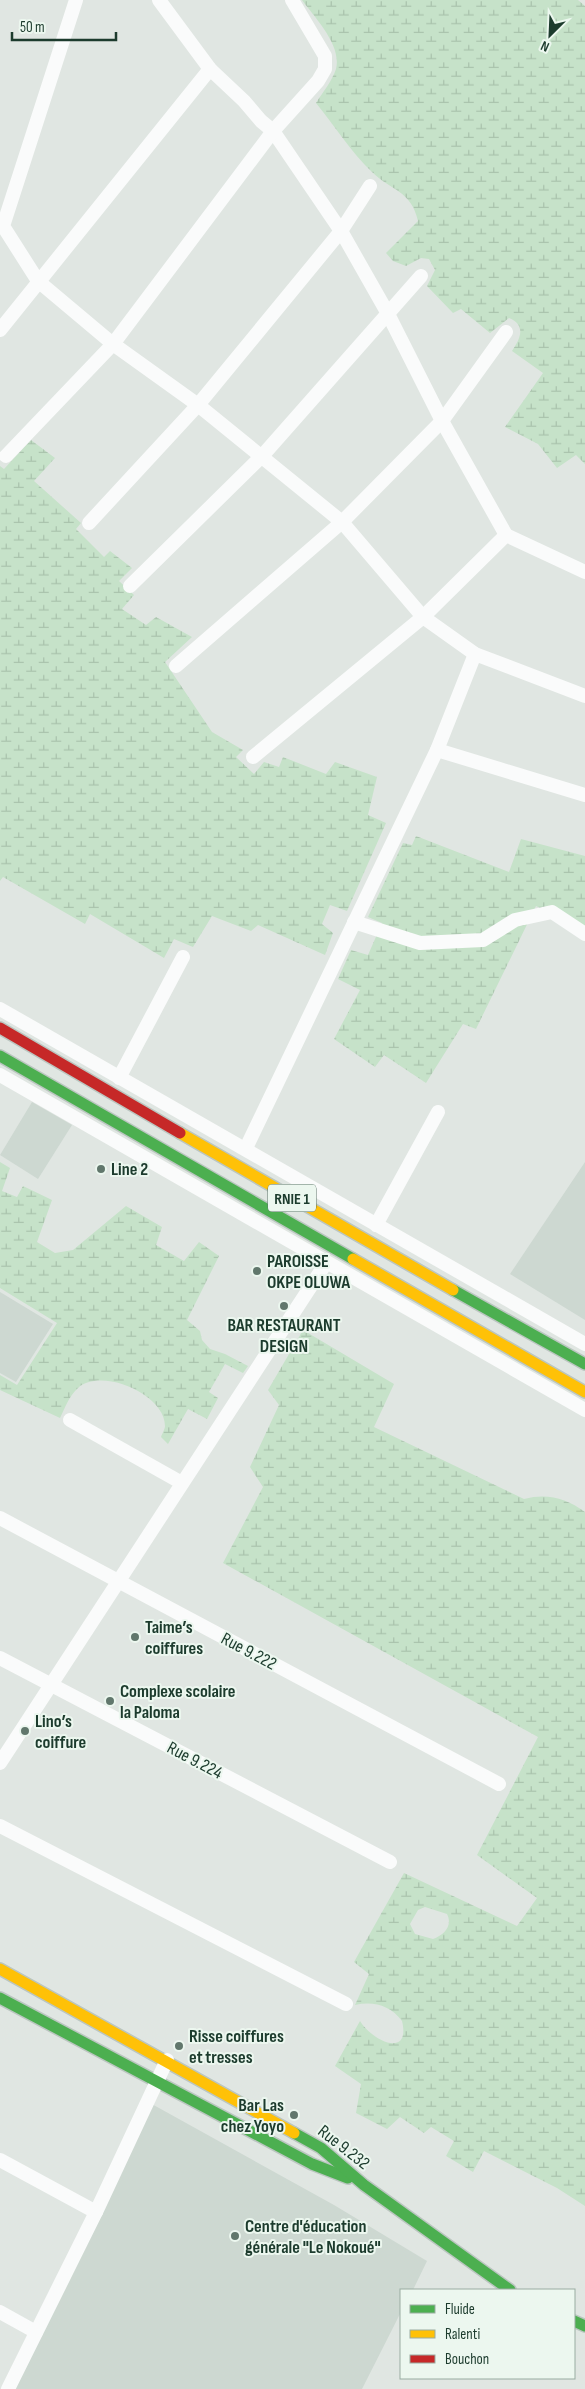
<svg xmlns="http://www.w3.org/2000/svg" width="585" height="2389" font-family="'Sofia Sans Condensed',sans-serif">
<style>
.built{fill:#cdd8d1}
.wetland{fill:url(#wetland-marsh);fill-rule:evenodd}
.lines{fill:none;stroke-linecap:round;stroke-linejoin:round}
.fast-casing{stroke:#bbc6c0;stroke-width:14}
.slow-casing{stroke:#bbc6c0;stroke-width:14}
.jam-casing{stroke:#bbc6c0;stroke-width:14}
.street{stroke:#fafbfb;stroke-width:14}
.fast{stroke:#4caf50;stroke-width:11}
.slow{stroke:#ffc107;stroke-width:11}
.jam{stroke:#c62828;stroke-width:11}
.poi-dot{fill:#61776c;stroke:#ecf7ef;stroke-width:2}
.labels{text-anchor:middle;stroke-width:4;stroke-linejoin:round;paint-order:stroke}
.shield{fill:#ecf7ef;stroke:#5a7367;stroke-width:1}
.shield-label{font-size:16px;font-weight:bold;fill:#1c3b2d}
.poi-label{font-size:18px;font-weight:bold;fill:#1c3b2d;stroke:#ecf7ef;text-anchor:start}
.street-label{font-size:18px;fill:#1c3b2d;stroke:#ecf7ef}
</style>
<defs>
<pattern id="wetland-marsh" width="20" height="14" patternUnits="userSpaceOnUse" patternTransform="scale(1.25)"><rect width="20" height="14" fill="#c6e2c9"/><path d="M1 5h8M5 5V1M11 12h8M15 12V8" fill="none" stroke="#aac3ad"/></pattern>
</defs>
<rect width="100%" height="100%" fill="#e0e6e2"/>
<g class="built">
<path d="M 32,1102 L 72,1125 L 38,1179 L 0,1155 Z"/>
<path d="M 585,1162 L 585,1320 L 510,1274 Z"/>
<path d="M 0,1292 L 53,1324 L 16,1382 L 0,1373 Z"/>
<path d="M 150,2103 L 334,2205 L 427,2261 L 413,2290 L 401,2290 L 401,2312 L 362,2389 L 8,2389 Z"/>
</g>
<g class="wetland">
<path d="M 302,0 L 578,0 L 585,6 L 585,464 L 576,455 L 557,468 L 538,444 L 505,427 L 543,373 L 512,351 C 521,338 526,325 509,318 L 490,333 L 461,309 L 453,313 L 427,286 L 435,270 L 429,259 L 421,258 L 406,266 L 393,261 L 386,253 L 418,221 C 411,190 391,191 372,172 C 351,152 334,125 316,103 C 323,92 332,81 336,69 C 342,45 315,18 302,0 Z"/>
<path d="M 31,440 L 55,458 L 34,481 L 81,523 L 76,529 L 104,557 L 110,551 L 132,568 L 119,581 L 134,595 L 122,609 L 146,625 L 156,617 L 192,637 L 165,662 L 212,732 L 243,750 L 236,757 L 254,774 L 264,762 L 279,767 L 283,757 L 326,774 L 335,762 L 377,777 L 368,815 L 386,823 L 347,911 L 330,905 L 322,924 L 333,933 L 325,955 L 258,925 L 251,931 L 212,916 L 193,947 L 174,939 L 164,958 L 90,914 L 85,924 L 3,877 L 0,881 L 0,466 L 4,469 Z"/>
<path d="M 416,836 L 509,872 L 521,839 L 585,856 L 585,930 L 536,906 L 476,1029 L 463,1024 L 426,1083 L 384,1055 L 375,1067 L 334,1039 L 360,990 L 338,979 L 351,950 L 368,955 L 382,923 L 368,917 L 403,843 L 412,845 Z"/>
<path d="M 0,1162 L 10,1168 L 2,1191 L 17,1197 L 23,1186 L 52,1200 L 37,1242 L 55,1253 L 73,1250 L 126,1206 L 162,1227 L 156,1245 L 184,1261 L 199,1242 L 219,1256 L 187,1320 L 200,1331 L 202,1340 L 210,1349 L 225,1354 L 248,1366 L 243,1373 L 225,1364 L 209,1392 L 218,1398 L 207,1419 L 188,1409 L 168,1444 L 161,1437 C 162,1434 165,1429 165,1426 C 165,1394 101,1367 78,1388 C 69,1396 65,1408 60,1418 L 0,1390 L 0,1375 L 17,1385 L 57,1323 L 0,1288 Z"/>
<path d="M 303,1330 L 394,1384 L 374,1427 L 524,1499 C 547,1493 566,1498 585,1512 L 585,2206 L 557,2188 L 484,2151 L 473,2172 L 446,2156 L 454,2141 L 431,2127 L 424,2133 L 400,2117 L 387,2129 L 356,2113 L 361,2084 L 335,2066 L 360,2021 C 372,2041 411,2059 402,2021 C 390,2005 373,2001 355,2005 L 369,1974 L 354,1962 L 404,1873 L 517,1926 L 537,1898 L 477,1855 L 538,1737 L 223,1563 L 263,1487 L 250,1467 L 279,1405 L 268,1390 ZM 425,1907 L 447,1914 C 453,1926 444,1935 433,1939 L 415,1934 L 410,1924 L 418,1910 Z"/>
</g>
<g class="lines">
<g class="fast-casing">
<g id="fast">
<path d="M 0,1056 L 353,1259"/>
<path d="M 453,1290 L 585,1364"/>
<path d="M 0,1998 L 312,2164 L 348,2178"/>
<path d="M 294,2133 L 321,2148 L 364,2185 L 510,2290"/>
<path d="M 574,2321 L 585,2326"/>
</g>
</g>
<g class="slow-casing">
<g id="slow">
<path d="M 180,1133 L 453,1290"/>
<path d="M 353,1259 L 585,1392"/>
<path d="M 0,1969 L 294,2133"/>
</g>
</g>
<g class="jam-casing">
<path id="jam" d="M 0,1028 L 180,1133"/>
</g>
<g class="street">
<path d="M 76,0 L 3,226 L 38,281 L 113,344 L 198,405 L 342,522 L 423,617 L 475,654 L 585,696"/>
<path d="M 159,0 L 210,69 L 244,101 L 261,121 L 273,131 L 341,231 L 387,312 L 442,421 L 506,535 L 585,572"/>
<path d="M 0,330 L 210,69"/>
<path d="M 6,456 L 113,344 L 273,131 L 318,81 L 325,69 L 325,56 L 292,0"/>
<path d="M 89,523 L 198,405 L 341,231 L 370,186"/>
<path d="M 130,586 L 263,455 L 421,276"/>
<path d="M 176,666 L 342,522 L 442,421 L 506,332"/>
<path d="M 437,750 L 585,795"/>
<path d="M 253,757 L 423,617 L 506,535"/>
<path d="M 354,922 L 420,943 L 483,940 L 515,920 L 552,912 L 585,934"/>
<path d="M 0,1009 L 585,1344"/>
<path d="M 0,1075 L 585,1410"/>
<path d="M 119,1078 L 183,957"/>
<path d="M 246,1148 L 437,750 L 475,654"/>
<path d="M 376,1225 L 438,1112"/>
<path d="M 70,1420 L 182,1483"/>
<path d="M 0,1518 L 499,1784"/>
<path d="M 0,1658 L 390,1862"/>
<path d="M 0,1763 L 326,1263"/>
<path d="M 0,1826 L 346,2004"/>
<path d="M 0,2160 L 96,2212"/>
<path d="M 0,2312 L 36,2332"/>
<path d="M 8,2389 L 96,2212 L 167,2060"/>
</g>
<use href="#fast" class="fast"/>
<use href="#slow" class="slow"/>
<use href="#jam" class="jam"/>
</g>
<g class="poi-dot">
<circle cx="101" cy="1169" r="5"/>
<circle cx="257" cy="1271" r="5"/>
<circle cx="284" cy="1306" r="5"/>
<circle cx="135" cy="1637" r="5"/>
<circle cx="110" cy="1701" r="5"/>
<circle cx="25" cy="1731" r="5"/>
<circle cx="179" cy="2046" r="5"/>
<circle cx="294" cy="2115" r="5"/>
<circle cx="235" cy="2236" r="5"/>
</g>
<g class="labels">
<rect class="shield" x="268" y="1184.5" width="48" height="27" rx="4"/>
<g class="shield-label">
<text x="292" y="1204">RNIE 1</text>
</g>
<g class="poi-label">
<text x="111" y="1175">Line 2</text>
<text x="267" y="1267">PAROISSE<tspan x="267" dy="21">OKPE OLUWA</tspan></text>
<text x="284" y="1331" text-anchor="middle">BAR RESTAURANT<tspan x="284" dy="21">DESIGN</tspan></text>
<text x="145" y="1633">Taime’s<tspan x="145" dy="21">coiffures</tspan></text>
<text x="120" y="1697">Complexe scolaire<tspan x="120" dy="21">la Paloma</tspan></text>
<text x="35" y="1727">Lino’s<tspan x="35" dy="21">coiffure</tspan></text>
<text x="189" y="2042">Risse coiffures<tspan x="189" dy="21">et tresses</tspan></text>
<text x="284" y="2111" text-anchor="end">Bar Las<tspan x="284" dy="21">chez Yoyo</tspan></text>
<text x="245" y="2232">Centre d'éducation<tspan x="245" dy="21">générale "Le Nokoué"</tspan></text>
</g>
<g class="street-label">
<text transform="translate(249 1651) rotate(28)" y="6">Rue 9.222</text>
<text transform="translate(195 1760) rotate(28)" y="6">Rue 9.224</text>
<text transform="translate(344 2147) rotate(38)" y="6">Rue 9.232</text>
</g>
</g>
<rect x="400" y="2289" width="175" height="90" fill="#ecf7ef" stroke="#99aca1"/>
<rect x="410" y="2305" width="25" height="8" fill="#4caf50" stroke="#99aca1"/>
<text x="445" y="2314" font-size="15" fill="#1c3b2d">Fluide</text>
<rect x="410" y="2330" width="25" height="8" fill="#ffc107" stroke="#99aca1"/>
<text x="445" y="2339" font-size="15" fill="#1c3b2d">Ralenti</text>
<rect x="410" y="2355" width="25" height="8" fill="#c62828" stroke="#99aca1"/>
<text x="445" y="2364" font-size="15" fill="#1c3b2d">Bouchon</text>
<g transform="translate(550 35) rotate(204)" stroke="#ecf7ef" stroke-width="4" paint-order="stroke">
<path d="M0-4L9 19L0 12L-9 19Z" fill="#1c3b2d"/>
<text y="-8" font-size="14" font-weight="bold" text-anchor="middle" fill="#1c3b2d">N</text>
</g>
<path d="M12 32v8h104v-8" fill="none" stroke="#1c3b2d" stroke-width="2.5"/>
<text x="20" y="32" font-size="15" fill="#1c3b2d" stroke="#ecf7ef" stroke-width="4" paint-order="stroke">50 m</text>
</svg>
